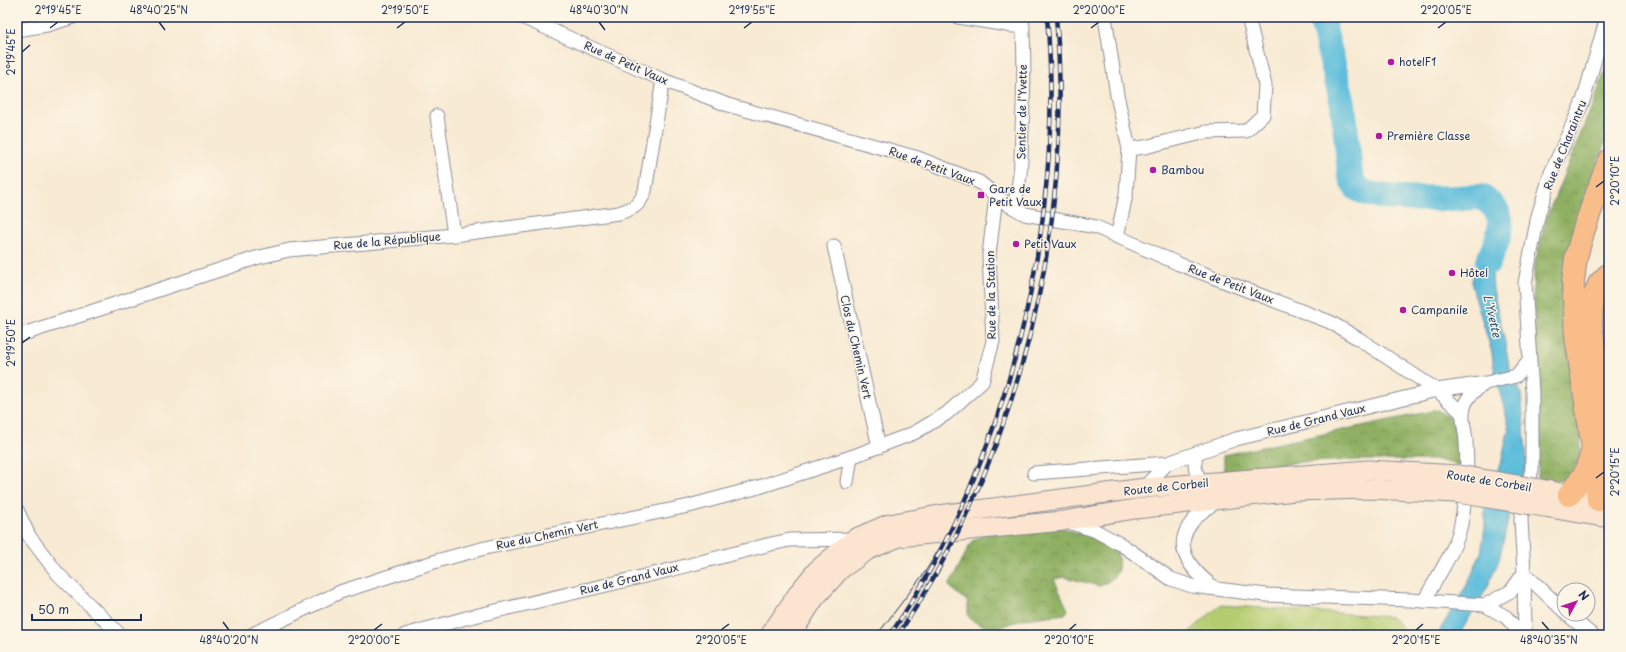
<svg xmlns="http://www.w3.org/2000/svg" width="1626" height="652" font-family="'Playpen Sans',sans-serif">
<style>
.forest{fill:url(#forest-crowns);stroke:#557060}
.pitch{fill:#b4cc70;stroke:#687e67}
.water{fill:#5dbddb;stroke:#3c769c}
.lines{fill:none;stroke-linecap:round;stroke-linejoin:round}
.river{stroke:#5dbddb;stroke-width:26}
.minor-casing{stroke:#8a8c98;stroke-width:15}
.secondary-casing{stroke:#8a8c98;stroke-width:21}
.motorway-casing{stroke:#8a8c98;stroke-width:24}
.minor{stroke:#fff;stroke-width:13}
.secondary{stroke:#fce5d0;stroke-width:19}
.motorway{stroke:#f8bd89;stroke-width:22}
.tram{stroke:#1b2f5e;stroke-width:1}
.rail-casing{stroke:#1b2f5e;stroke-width:4.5}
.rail{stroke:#fcf5e5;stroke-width:3;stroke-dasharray:9;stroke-linecap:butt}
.secondary-bridge-casing{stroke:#8a8c98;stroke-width:21;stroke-linecap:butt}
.secondary-bridge{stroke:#fce5d0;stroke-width:19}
.ticks{fill:none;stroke:#1b2f5e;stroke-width:1.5}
.poi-dot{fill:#b5179e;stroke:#fcf5e5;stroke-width:1.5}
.labels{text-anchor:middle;stroke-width:3;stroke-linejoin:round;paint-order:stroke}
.poi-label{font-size:11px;fill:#1b2f5e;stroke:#fcf5e5;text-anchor:start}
.street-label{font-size:11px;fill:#1b2f5e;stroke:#fcf5e5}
.water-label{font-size:12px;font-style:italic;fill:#2f5a84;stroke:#fcf5e5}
.neatline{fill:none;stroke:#1b2f5e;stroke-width:1.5}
.ticks-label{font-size:10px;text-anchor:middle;fill:#1b2f5e}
</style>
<defs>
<pattern id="forest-crowns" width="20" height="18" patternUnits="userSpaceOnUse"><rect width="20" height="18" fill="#8fb062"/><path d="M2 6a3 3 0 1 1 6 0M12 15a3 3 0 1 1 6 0" fill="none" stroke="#749054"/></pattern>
</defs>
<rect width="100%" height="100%" fill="#fcf5e5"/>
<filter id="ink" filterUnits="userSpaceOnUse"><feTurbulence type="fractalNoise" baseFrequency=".025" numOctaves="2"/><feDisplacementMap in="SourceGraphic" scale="8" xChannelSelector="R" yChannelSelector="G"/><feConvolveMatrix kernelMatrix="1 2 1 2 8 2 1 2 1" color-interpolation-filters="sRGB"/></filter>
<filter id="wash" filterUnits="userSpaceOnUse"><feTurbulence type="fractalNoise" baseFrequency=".012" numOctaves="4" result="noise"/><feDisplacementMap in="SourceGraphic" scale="16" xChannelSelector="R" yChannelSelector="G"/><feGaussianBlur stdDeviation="0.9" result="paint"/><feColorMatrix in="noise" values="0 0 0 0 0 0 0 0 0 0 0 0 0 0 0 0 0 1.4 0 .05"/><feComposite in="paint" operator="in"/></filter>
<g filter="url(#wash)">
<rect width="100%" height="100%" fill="#f8ead3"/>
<g class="forest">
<path d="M 1609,59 L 1609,132 L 1588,186 L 1562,281 L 1564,321 L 1581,438 C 1581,450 1579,474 1564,479 C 1556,481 1546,479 1538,478 L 1540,420 L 1533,288 L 1535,263 L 1547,216 L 1595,99 Z"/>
<path d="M 1437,410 L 1452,419 L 1461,438 L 1465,467 L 1438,460 L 1359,460 L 1301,462 L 1224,472 L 1224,455 Z"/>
<path d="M 1062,528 L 1095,538 L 1117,552 C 1121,571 1118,578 1099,586 L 1064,577 L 1054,579 L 1068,610 L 1065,614 L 1024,619 L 993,630 L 971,620 L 968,615 L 968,602 L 949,586 L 972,541 L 985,534 Z"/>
</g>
<path class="pitch" d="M 1220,605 L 1392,617 L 1409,635 L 1186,635 Z"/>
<path class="water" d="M 1500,229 L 1510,230 L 1492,275 L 1493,290 L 1505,342 L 1509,367 L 1521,393 L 1527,462 L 1514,507 L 1509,516 L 1499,560 L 1487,588 L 1459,635 L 1437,635 L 1468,583 L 1481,553 L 1485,528 L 1485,502 L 1502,459 L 1508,432 L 1510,432 C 1505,406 1494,379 1492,353 L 1472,286 L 1472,280 L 1489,238 Z"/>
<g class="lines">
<path class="river" d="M 1321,17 L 1343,104 L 1350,174 C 1352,179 1353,185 1357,188 C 1375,203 1456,198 1481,197 C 1512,215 1499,236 1488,262"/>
</g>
</g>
<g filter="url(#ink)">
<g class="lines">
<g class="minor-casing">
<g id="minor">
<path d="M 522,17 L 663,80 L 728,105 L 918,158 L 979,182 L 1007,204 L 1025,214 L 1096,227 L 1179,264 L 1330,322 L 1359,339 L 1437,390 L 1462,413"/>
<path d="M 958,17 L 1013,26 L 1023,26"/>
<path d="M 1105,17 L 1117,95 L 1129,149 L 1126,195 L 1117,237"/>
<path d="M 17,30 L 47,25 L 73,17"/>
<path d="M 437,116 L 454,235"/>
<path d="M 1129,149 L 1145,147 L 1206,132 L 1246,131 L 1263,115 L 1265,85 L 1248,17"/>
<path d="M 1013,207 C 1022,182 1021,154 1022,128 C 1024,91 1025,54 1022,17"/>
<path d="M 834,246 L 879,447"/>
<path d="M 17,336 L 256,258 L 289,250 L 454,235 L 619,213 C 634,208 639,206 645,191 L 663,80"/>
<path d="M 1196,453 C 1194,466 1195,473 1202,483"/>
<path d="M 1034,473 L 1168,463 L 1236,439 L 1437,390 L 1486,383 L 1516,376 L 1529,360"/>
<path d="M 847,482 L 851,457"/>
<path d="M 1145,488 L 1151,480 L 1168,463"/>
<path d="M 17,510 L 29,536 L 58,574 L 120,635"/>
<path d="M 1068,522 L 1094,530 L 1122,545 L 1171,579 L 1192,586 L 1266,595 L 1410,600 L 1485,605 L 1506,617 L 1522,635"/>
<path d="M 1524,573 L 1564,611"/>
<path d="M 1215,588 C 1174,558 1171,530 1216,502"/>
<path d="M 1424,601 C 1437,576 1456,551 1461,524 C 1466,498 1468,470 1466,443 C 1466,433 1462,422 1463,413 C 1464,399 1473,391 1483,385"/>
<path d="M 1485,605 L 1511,591 L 1524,573"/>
<path d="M 1567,614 L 1592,635"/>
<path d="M 251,635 L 340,592 L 440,560 L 485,548 L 689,506 L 759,487 L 851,457 L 914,433 L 946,414 L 982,382 L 993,341 L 989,255 L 996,196"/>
<path d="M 405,635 L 466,618 L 662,572 L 771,544 L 790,540 L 854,539"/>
<path d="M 1525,635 L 1524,573 L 1521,520 L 1523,500 L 1532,470 L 1532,393 L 1525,283 L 1538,216 L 1551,173 L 1583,101 L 1607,17"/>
</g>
</g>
<g class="secondary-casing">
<g id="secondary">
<path d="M 1546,490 L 1609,503"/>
<path d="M 1544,507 L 1609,518"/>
<path d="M 770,635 L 799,592 L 817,570 L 854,539 L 889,524 L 939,515 L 1145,488 L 1202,483 L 1368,470 L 1459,475"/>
<path d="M 791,635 L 814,599 L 841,569 L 868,550 L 899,537 L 1063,521 L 1135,509 L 1295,491 L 1369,489 L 1457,493"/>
</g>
</g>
<g class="motorway-casing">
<g id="motorway">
<path d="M 1609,274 L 1599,284 L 1596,292 L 1592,301 L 1591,326 L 1609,442"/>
<path d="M 1594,454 L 1598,500"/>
<path d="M 1569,495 L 1585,473 L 1593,449 L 1576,337 L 1573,282 L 1576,257 L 1584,229 L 1609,160"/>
</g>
</g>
<use href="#minor" class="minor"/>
<use href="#secondary" class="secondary"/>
<use href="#motorway" class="motorway"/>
<path class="tram" d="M 877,635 L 925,572 L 945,539"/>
<g class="rail-casing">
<g id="rail">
<path d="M 890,635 C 1008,463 1066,224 1047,17"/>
<path d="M 898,635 C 1017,459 1075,228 1056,17"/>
</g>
</g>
<use href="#rail" class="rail"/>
<g class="secondary-bridge-casing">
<g id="secondary-bridge">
<path d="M 1459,475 L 1546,490"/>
<path d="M 1457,493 L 1544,507"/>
</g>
</g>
<use href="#secondary-bridge" class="secondary-bridge"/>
</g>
</g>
<path class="ticks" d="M 159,22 L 165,30M 599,22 L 605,30M 50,28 L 58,22M 397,28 L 405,22M 744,28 L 752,22M 1091,28 L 1099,22M 1438,28 L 1446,22M 22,52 L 30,45M 1596,187 L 1604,181M 22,343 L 30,337M 1596,478 L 1604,472M 223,622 L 229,630M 1542,622 L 1549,630M 374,630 L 382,624M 721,630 L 729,624M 1069,630 L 1076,624M 1416,630 L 1423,624"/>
<g class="poi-dot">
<circle cx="1391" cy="62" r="4"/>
<circle cx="1379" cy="136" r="4"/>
<circle cx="1153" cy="170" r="4"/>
<rect x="977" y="191" width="8" height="8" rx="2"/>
<circle cx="1016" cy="244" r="4"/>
<circle cx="1452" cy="273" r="4"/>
<circle cx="1403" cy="310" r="4"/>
</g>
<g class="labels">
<g class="poi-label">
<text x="1399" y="66">hotelF1</text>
<text x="1387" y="140">Première Classe</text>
<text x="1161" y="174">Bambou</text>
<text x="989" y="193">Gare de<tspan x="989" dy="13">Petit Vaux</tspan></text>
<text x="1024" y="248">Petit Vaux</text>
<text x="1460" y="277">Hôtel</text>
<text x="1411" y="314">Campanile</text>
</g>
<g class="street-label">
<text transform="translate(626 63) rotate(24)" y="4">Rue de Petit Vaux</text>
<text transform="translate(1022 112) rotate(-89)" y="4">Sentier de l'Yvette</text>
<text transform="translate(1565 145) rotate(-68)" y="4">Rue de Charaintru</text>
<text transform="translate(932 166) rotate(20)" y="4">Rue de Petit Vaux</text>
<text transform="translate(387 241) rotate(-5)" y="4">Rue de la République</text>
<text transform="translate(1231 284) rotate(21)" y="4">Rue de Petit Vaux</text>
<text transform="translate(991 295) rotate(-91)" y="4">Rue de la Station</text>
<text transform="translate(856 347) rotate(77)" y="4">Clos du Chemin Vert</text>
<text transform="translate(1316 420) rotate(-14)" y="4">Rue de Grand Vaux</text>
<text transform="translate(1489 481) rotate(9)" y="4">Route de Corbeil</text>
<text transform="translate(1166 487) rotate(-6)" y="4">Route de Corbeil</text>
<text transform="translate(547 535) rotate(-12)" y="4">Rue du Chemin Vert</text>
<text transform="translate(629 579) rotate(-14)" y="4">Rue de Grand Vaux</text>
</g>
<g class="water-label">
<text transform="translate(1492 316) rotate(77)" y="4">L'Yvette</text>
</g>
</g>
<rect width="1626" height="652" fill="none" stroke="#fcf5e5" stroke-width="44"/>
<g transform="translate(1576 602) rotate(50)"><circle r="19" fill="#fcf5e5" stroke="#a2a6af"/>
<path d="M0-3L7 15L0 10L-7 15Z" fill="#b5179e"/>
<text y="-6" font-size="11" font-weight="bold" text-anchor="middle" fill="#1b2f5e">N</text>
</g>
<path d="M32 614v6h109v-6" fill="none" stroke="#1b2f5e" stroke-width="2"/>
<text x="38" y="614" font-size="12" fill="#1b2f5e" stroke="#fcf5e5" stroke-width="3" paint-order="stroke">50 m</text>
<rect x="22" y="22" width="1582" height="608" class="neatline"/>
<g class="ticks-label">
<text x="58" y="14">2°19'45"E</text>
<text x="159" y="14">48°40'25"N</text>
<text x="405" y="14">2°19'50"E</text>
<text x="599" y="14">48°40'30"N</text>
<text x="752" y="14">2°19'55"E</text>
<text x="1099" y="14">2°20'00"E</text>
<text x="1446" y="14">2°20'05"E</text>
<text transform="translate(11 52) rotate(-90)" y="4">2°19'45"E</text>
<text transform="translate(1615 181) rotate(-90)" y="4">2°20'10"E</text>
<text transform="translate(11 343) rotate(-90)" y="4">2°19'50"E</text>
<text transform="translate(1615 472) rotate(-90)" y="4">2°20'15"E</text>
<text x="229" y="644">48°40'20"N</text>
<text x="374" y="644">2°20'00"E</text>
<text x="721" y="644">2°20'05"E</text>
<text x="1069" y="644">2°20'10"E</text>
<text x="1416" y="644">2°20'15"E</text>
<text x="1549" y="644">48°40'35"N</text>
</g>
</svg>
